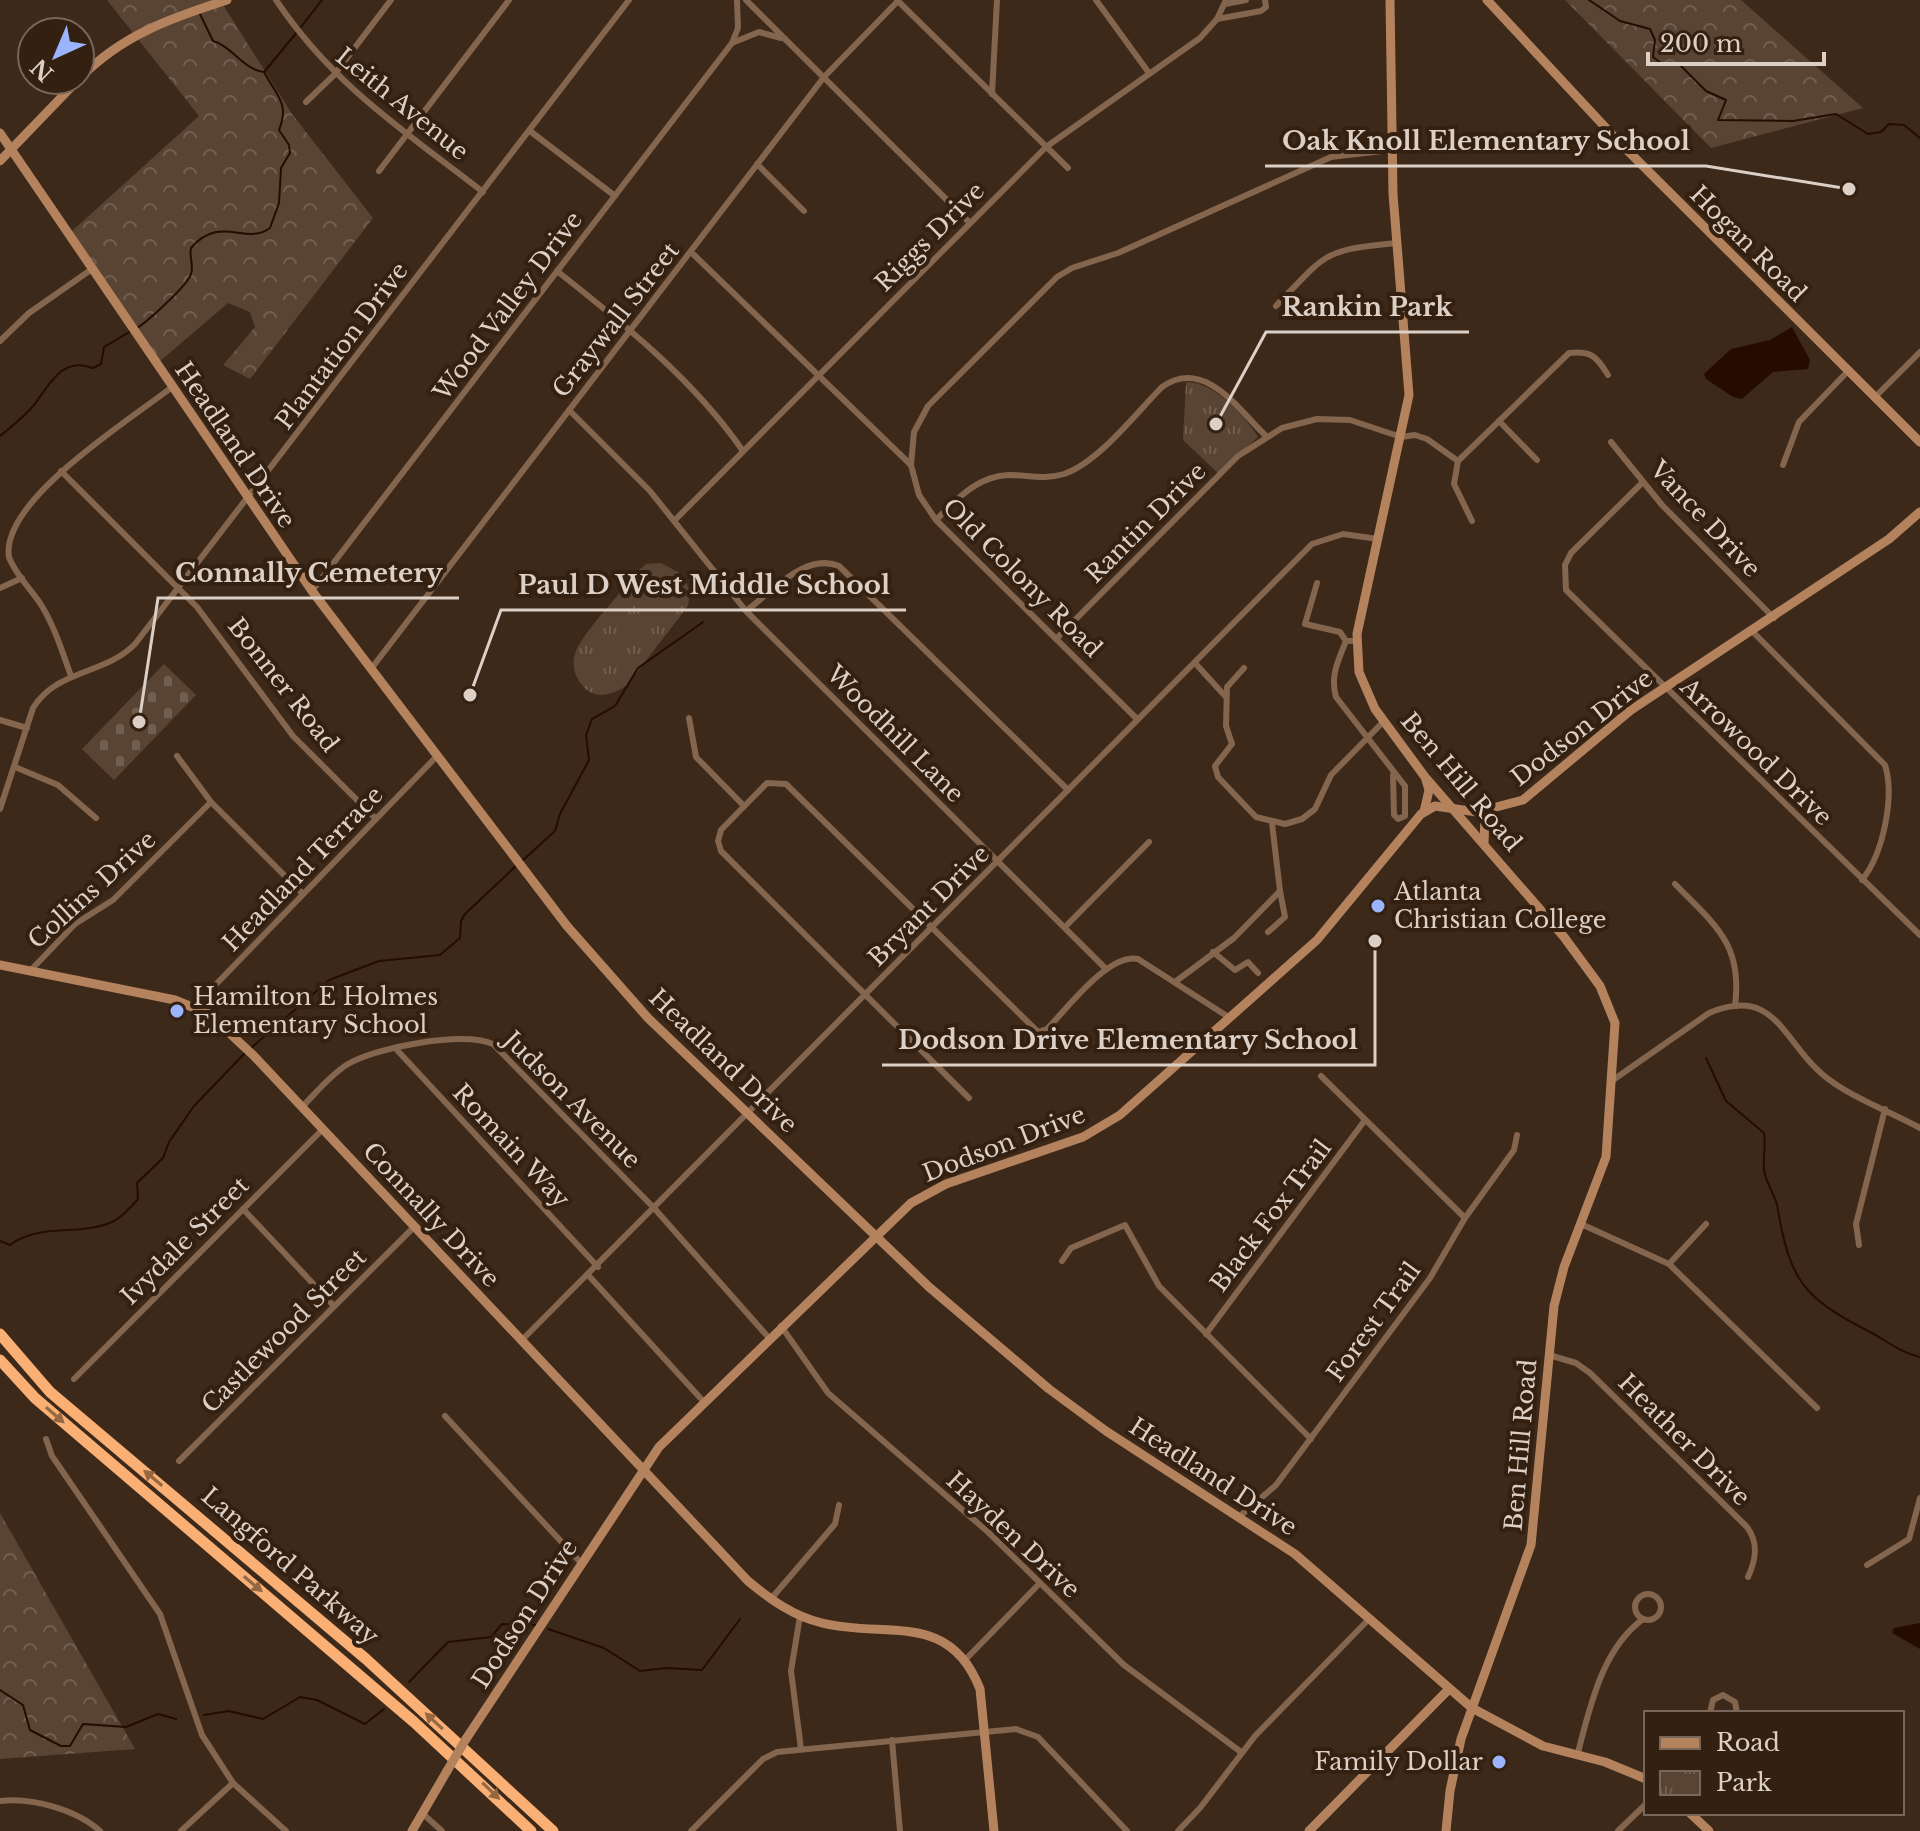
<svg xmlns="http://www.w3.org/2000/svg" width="1920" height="1831" font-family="'Libre Baskerville',serif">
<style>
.forest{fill:url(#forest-crowns)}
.cemetery{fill:url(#cemetery-stones)}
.park{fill:url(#park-tufts)}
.water{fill:#250b00}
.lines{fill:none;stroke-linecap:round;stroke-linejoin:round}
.stream{stroke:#250b00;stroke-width:2}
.street{stroke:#84654e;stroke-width:6}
.secondary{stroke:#b4835e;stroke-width:9}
.highway{stroke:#faaf74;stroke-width:11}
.secondary-bridge{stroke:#b4835e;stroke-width:9}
.oneway{fill:#966842}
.poi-dot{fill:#9ab5fd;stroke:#332010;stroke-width:3}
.labels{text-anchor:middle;stroke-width:8;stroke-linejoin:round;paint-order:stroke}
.street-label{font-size:24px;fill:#dccfc6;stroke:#332010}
.poi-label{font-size:24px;fill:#dccfc6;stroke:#332010;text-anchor:start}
.leader{fill:none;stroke:#dccfc6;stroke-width:3}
.callout-dot{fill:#dccfc6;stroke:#332010;stroke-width:3}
.callout-label{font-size:26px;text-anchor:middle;font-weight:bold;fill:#dccfc6;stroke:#332010;stroke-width:8;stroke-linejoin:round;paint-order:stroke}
</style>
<defs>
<pattern id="forest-crowns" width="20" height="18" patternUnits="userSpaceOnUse" patternTransform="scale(2)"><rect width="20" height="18" fill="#594434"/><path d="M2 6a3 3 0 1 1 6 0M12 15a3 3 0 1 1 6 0" fill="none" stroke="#705e50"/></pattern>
<pattern id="cemetery-stones" width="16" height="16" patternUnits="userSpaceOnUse" patternTransform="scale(2)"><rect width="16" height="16" fill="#594434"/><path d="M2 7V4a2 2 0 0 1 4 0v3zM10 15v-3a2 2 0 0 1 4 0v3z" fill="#705e50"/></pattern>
<pattern id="park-tufts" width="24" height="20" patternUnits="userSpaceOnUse" patternTransform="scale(2)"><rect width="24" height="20" fill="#594434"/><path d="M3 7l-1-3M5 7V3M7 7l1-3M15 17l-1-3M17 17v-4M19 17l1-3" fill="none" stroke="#705e50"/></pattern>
</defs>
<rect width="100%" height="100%" fill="#3d291a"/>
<g class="forest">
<path d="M 107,0 L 220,0 L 292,114 L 373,218 L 250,379 L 223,365 L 255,327 L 250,312 L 228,303 L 159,362 L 71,232 L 199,116 Z"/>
<path d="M 1565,0 L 1741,0 L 1863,108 L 1711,148 Z"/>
<path d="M 0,1513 L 135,1749 L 0,1759 Z"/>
</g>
<path class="cemetery" d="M 164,664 L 196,695 L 114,780 L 82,749 Z"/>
<g class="park">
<path d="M 1186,382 C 1213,381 1244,415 1258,437 L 1218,473 L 1183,440 Z"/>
<path d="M 661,563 L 683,575 L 690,592 L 688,606 L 627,685 C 615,693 600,700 587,690 C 576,681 570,665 576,651 C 585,630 622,592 637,572 L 646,564 Z"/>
</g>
<g class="water">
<path d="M 1792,327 L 1810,360 L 1808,369 L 1773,372 L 1742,399 L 1733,397 L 1706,379 L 1704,374 L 1731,349 L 1770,340 Z"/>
<path d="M 1920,1623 L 1920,1649 L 1892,1633 L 1894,1628 Z"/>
</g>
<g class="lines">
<g class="stream">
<path d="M 1589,0 L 1620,21 L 1650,29 L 1655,40 L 1653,57 L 1662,64 L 1680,65 L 1706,91 L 1726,100 L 1718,120 L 1793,121 L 1836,114 L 1868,134 L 1881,132 L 1889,124 L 1904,125 L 1920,138"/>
<path d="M 301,27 L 322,0"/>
<path d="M 265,71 L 297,32"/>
<path d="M 137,328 C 148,321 188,285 191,274 C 194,265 189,257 191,248 C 220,214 246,246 270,228 L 279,203 L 281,168 L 290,153 L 289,145 L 279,130 C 290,103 276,95 264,72 C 242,69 232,46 213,41 L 199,12"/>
<path d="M 0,436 C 11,427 24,417 34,405 C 50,384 62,356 93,368 L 101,364 L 104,347 L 131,331"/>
<path d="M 523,860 L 555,831 L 560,814 L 589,760 L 586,735 L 592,719 L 615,706 L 638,668 L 703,622"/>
<path d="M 250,1049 L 329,980 L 379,961 L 440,955 L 460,938 L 461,921 L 465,914 L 518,864"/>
<path d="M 1706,1058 L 1726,1101 L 1764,1133 C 1766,1145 1763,1157 1764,1170 C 1766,1183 1774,1193 1777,1205 C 1790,1281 1802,1297 1870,1332 C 1887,1341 1901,1353 1920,1357"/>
<path d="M 0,1241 L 10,1245 C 40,1222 82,1237 114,1221 C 123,1216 131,1207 138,1199 L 137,1183 L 163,1158 L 169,1142 L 194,1106 L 245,1053"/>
<path d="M 548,1629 L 604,1648 L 640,1671 L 667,1668 L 702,1670 L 740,1619"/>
<path d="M 409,1682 L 448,1642 L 491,1637 L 502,1624 L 536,1625"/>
<path d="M 0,1690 L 23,1705 L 30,1730 L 61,1746 L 70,1746 L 83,1724 L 126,1727 L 158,1714 L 176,1719"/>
<path d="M 204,1715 L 229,1711 L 263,1719 L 300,1697 L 317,1700 L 365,1724 L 384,1709"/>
</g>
<g class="street">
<path d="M 276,0 C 333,85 403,130 483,192"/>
<path d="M 746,0 L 970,223"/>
<path d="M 897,0 L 1068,168"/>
<path d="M 1096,0 L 1149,73"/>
<path d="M 1225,4 L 1246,0"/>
<path d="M 1217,19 L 1261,11 L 1266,7 L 1265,0"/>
<path d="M 732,43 L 759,32 L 781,38"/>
<path d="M 992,94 L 997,0"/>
<path d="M 306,102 L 334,75 L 391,0"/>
<path d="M 530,131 L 615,196"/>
<path d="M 757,164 L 804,211"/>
<path d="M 379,171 L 509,0"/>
<path d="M 691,252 L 911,465 L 919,495 L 936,520 L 1137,719"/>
<path d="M 557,271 C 624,324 694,380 743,451"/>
<path d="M 1276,306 C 1327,253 1322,250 1397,243"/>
<path d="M 0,341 L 29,313 L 92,269"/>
<path d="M 1875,397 L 1920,352"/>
<path d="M 569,410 L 650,491 L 746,611 L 1106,969"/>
<path d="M 1499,421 L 1537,460"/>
<path d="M 1611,442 L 1662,505 L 1774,618"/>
<path d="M 911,465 L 914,432 L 928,406 L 1057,277 L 1072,268 L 1118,253 L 1331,157 L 1391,150"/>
<path d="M 1783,465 L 1799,422 L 1848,371"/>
<path d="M 61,471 L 197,607 L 293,736 L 376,819"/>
<path d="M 1643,482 L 1571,553 L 1565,565 L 1566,590 L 1920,935"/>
<path d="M 936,520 C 957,499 977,476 1009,475 C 1028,475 1045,480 1064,474 C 1099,462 1136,413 1162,387 C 1204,357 1238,409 1266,436"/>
<path d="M 674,521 L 1046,147 L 1200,38 L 1217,19 L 1226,0"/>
<path d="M 1472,521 L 1454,484 L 1458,461 L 1569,353 C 1591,350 1597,357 1608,375"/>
<path d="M 1317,583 L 1305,624 L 1340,632 L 1346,641"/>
<path d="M 0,588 L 22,578"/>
<path d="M 312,591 L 732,43 L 738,28 L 737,0"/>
<path d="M 746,611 C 772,592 805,552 839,566 L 1068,790"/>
<path d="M 1753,632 L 1885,765 C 1895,797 1883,854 1862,880"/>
<path d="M 1056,639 L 1238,456 L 1282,428 L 1317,419 L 1350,420 L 1401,437 L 1415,435 L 1427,439 L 1458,461"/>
<path d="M 1357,641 L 1346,641 C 1338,661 1330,676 1336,697 L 1405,786 L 1405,816 L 1398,819 L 1394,815 L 1393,775"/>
<path d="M 1195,663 L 1226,697"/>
<path d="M 1244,668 L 1227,687 L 1226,726 L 1232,744 L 1215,766 L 1218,777 L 1256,817 L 1285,824 L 1302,819 L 1315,809 L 1331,775 L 1384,721"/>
<path d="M 371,669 L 824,77 L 898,1"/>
<path d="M 71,676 C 62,651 54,625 40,603 C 30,588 15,574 9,557 C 0,500 133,418 172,387"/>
<path d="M 689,718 L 696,757 L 744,806"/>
<path d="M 0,720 L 27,728"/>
<path d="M 177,756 L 211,802 L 302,893"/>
<path d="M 15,767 L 58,785 L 96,818"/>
<path d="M 0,809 L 33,708 C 57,669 105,675 135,644 L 629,0"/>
<path d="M 1675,884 C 1715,925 1743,944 1735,1006"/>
<path d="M 1065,927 L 1149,842"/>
<path d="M 1268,932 L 1285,917 L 1280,891"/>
<path d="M 1213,952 L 1235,970 L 1248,962 L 1258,973"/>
<path d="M 31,970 L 75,924 L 113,900 L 211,802"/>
<path d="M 1175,982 L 1234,938 L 1280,891 L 1272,823"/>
<path d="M 194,1007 L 437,756"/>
<path d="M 397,1050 L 598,1267"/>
<path d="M 1321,1076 L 1465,1218"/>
<path d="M 1613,1080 L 1709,1013 C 1775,985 1783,1041 1822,1074 C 1849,1097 1889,1111 1920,1128"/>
<path d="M 969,1098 L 721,851 L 718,841 L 721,830 L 767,783 L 786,784 L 1038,1032 L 1047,1029 C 1067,1009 1108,953 1138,959 L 1230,1018"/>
<path d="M 302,1107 C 316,1093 330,1075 348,1064 C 377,1047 463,1031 493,1044 L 654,1208 L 769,1338"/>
<path d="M 243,1209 L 334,1306"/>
<path d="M 1581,1224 L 1669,1264 L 1817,1408"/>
<path d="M 1859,1245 L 1856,1224 L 1885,1109"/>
<path d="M 1062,1261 L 1071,1248 L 1125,1225 L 1159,1286 L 1311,1439"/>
<path d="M 1669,1264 L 1706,1224"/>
<path d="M 589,1276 L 704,1402"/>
<path d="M 781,1326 L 828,1393 L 988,1532 L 1124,1665 L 1241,1752"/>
<path d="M 1206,1334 L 1365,1120"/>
<path d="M 522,1340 L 1312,544 L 1343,534 L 1378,539"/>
<path d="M 1549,1355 L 1576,1363 L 1590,1373 L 1747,1527 C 1759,1543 1756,1560 1748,1577"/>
<path d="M 74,1379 L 323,1129"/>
<path d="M 445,1416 L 582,1564"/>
<path d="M 46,1439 L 52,1456 L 160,1614 L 202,1735 L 233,1783 L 286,1831"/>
<path d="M 179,1461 L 414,1227"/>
<path d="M 1240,1516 L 1276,1485 L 1430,1278 L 1465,1218 L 1514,1150 L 1517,1135"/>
<path d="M 1867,1565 L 1909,1539 L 1920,1498"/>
<circle cx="1648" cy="1607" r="13"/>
<path d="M 770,1600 L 835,1524 L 839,1505"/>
<path d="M 800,1616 L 791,1671 L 801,1749"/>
<path d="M 965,1660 L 1040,1583"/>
<path d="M 1710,1713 L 1713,1700 L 1723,1695 L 1735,1702 L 1737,1713"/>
<path d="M 892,1740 L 900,1831"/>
<path d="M 1577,1756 C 1590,1708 1601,1650 1643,1619"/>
<path d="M 0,1801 C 32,1797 77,1810 100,1831"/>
<path d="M 423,1814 L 442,1831"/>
<path d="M 181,1831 L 233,1783"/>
<path d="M 691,1831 L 763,1759 L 777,1752 L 1016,1729 L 1038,1737 L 1127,1831"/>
<path d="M 1178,1831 L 1200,1808 L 1255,1736 L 1369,1619"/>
<path d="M 1618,1831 L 1646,1804"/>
</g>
<g class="secondary">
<path d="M 1390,0 L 1393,194 L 1409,395 L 1357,634 L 1359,672 L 1375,709 L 1425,777 L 1564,937 L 1600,986 L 1615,1023 L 1606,1157 L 1564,1267 L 1554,1306 L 1531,1545 L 1461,1739 L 1450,1791 L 1446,1831"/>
<path d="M 1487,0 L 1619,142 L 1920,442"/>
<path d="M 80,78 C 122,35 171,18 227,0"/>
<path d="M 0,133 L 312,591 L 567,926 L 648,1018 L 929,1287 L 1049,1389 L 1106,1431 L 1295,1554 L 1472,1708 L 1543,1746 L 1605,1762 L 1646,1779"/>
<path d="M 0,161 L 78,80"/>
<path d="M 1424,812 L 1429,790 L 1426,780"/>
<path d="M 1484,843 L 1485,816 L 1492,810"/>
<path d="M 0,965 L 175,1000 L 209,1014 L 254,1056 L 748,1581 C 771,1600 793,1616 822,1623 C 887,1639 949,1610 980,1689 L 994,1831"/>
<path d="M 466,1739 L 659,1447 L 911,1203 L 946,1184 L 1083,1137 L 1120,1115 L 1317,940 L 1421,814 L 1435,806 L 1477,812 L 1523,800 L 1631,710 L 1889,539 L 1920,512"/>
<path d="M 1690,1813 L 1709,1831"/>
<path d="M 412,1831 L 447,1771"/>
<path d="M 1309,1831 L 1449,1689"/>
</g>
<g class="highway">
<path d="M 0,1334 L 50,1392 L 366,1659 L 553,1831"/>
<path d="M 0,1360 L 35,1398 L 414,1722 L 531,1831"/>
</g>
<path class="secondary-bridge" d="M 447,1771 L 466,1739"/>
</g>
<defs><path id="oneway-solid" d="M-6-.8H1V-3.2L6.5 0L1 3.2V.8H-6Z" transform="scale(2)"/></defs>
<g class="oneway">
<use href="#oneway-solid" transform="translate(55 1415) rotate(41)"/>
<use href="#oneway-solid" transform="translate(153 1478) rotate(-140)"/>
<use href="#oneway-solid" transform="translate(253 1584) rotate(40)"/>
<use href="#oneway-solid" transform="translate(434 1721) rotate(-137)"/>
<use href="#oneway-solid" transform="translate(491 1791) rotate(44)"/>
</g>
<g class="poi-dot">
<circle cx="1378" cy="906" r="8"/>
<circle cx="177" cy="1011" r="8"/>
<circle cx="1499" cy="1762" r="8"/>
</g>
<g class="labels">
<g class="street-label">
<text transform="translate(402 104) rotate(39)" y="8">Leith Avenue</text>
<text transform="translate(930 237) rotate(-45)" y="8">Riggs Drive</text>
<text transform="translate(1748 244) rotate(45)" y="8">Hogan Road</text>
<text transform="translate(508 306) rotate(-53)" y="8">Wood Valley Drive</text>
<text transform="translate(616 320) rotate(-52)" y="8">Graywall Street</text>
<text transform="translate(342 346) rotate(-53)" y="8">Plantation Drive</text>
<text transform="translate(235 445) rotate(56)" y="8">Headland Drive</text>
<text transform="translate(1705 519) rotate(47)" y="8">Vance Drive</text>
<text transform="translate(1146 523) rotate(-45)" y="8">Rantin Drive</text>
<text transform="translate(1022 578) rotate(45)" y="8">Old Colony Road</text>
<text transform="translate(283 685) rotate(52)" y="8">Bonner Road</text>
<text transform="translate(1582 728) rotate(-38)" y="8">Dodson Drive</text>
<text transform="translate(895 734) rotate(45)" y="8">Woodhill Lane</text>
<text transform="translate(1756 752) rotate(44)" y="8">Arrowood Drive</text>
<text transform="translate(1461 782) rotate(50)" y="8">Ben Hill Road</text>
<text transform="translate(303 869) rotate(-46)" y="8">Headland Terrace</text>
<text transform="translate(92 890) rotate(-42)" y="8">Collins Drive</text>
<text transform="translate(929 906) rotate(-45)" y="8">Bryant Drive</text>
<text transform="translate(723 1061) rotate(44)" y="8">Headland Drive</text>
<text transform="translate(572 1100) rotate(45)" y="8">Judson Avenue</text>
<text transform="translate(1004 1144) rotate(-21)" y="8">Dodson Drive</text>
<text transform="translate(511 1146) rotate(47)" y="8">Romain Way</text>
<text transform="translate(431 1215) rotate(47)" y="8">Connally Drive</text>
<text transform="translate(1271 1216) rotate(-53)" y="8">Black Fox Trail</text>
<text transform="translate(185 1241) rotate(-45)" y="8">Ivydale Street</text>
<text transform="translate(1374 1322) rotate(-54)" y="8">Forest Trail</text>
<text transform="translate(284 1331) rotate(-45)" y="8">Castlewood Street</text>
<text transform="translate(1684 1440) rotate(45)" y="8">Heather Drive</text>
<text transform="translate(1521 1445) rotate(-85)" y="8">Ben Hill Road</text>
<text transform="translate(1213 1477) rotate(33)" y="8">Headland Drive</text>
<text transform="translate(1013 1535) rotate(43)" y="8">Hayden Drive</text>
<text transform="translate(290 1566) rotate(41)" y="8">Langford Parkway</text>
<text transform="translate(525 1614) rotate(-57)" y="8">Dodson Drive</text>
</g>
<g class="poi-label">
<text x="1394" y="900">Atlanta<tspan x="1394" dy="28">Christian College</tspan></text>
<text x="193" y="1005">Hamilton E Holmes<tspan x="193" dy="28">Elementary School</tspan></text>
<text x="1483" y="1770" text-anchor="end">Family Dollar</text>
</g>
</g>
<path class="leader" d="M1849 189L1706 166H1265M1216 424L1266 332H1469M139 722L158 598H459M470 695L501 610H906M1375 941L1375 1065H882"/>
<g class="callout-dot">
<circle cx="1849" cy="189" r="8"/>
<circle cx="1216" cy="424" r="8"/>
<circle cx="139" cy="722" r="8"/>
<circle cx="470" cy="695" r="8"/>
<circle cx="1375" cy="941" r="8"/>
</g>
<g class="callout-label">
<text x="1486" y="150">Oak Knoll Elementary School</text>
<text x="1367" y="316">Rankin Park</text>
<text x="309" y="582">Connally Cemetery</text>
<text x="704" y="594">Paul D West Middle School</text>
<text x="1128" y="1049">Dodson Drive Elementary School</text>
</g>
<rect x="1644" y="1711" width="260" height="104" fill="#332010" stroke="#776659" stroke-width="2"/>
<rect x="1660" y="1737" width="40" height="12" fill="#b4835e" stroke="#776659" stroke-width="2"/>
<text x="1716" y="1751" font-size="24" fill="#dccfc6">Road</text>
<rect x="1660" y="1771" width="40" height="24" fill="url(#park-tufts)" stroke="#776659" stroke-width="2"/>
<text x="1716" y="1791" font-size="24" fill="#dccfc6">Park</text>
<g transform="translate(56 56) rotate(224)"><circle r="38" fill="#332010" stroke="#776659" stroke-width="2"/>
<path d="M0-6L14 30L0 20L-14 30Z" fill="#9ab5fd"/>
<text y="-12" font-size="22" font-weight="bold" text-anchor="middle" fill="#dccfc6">N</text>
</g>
<path d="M1648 52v12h176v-12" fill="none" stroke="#dccfc6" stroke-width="4"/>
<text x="1660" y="52" font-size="24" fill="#dccfc6" stroke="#332010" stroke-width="6" paint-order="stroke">200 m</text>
</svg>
